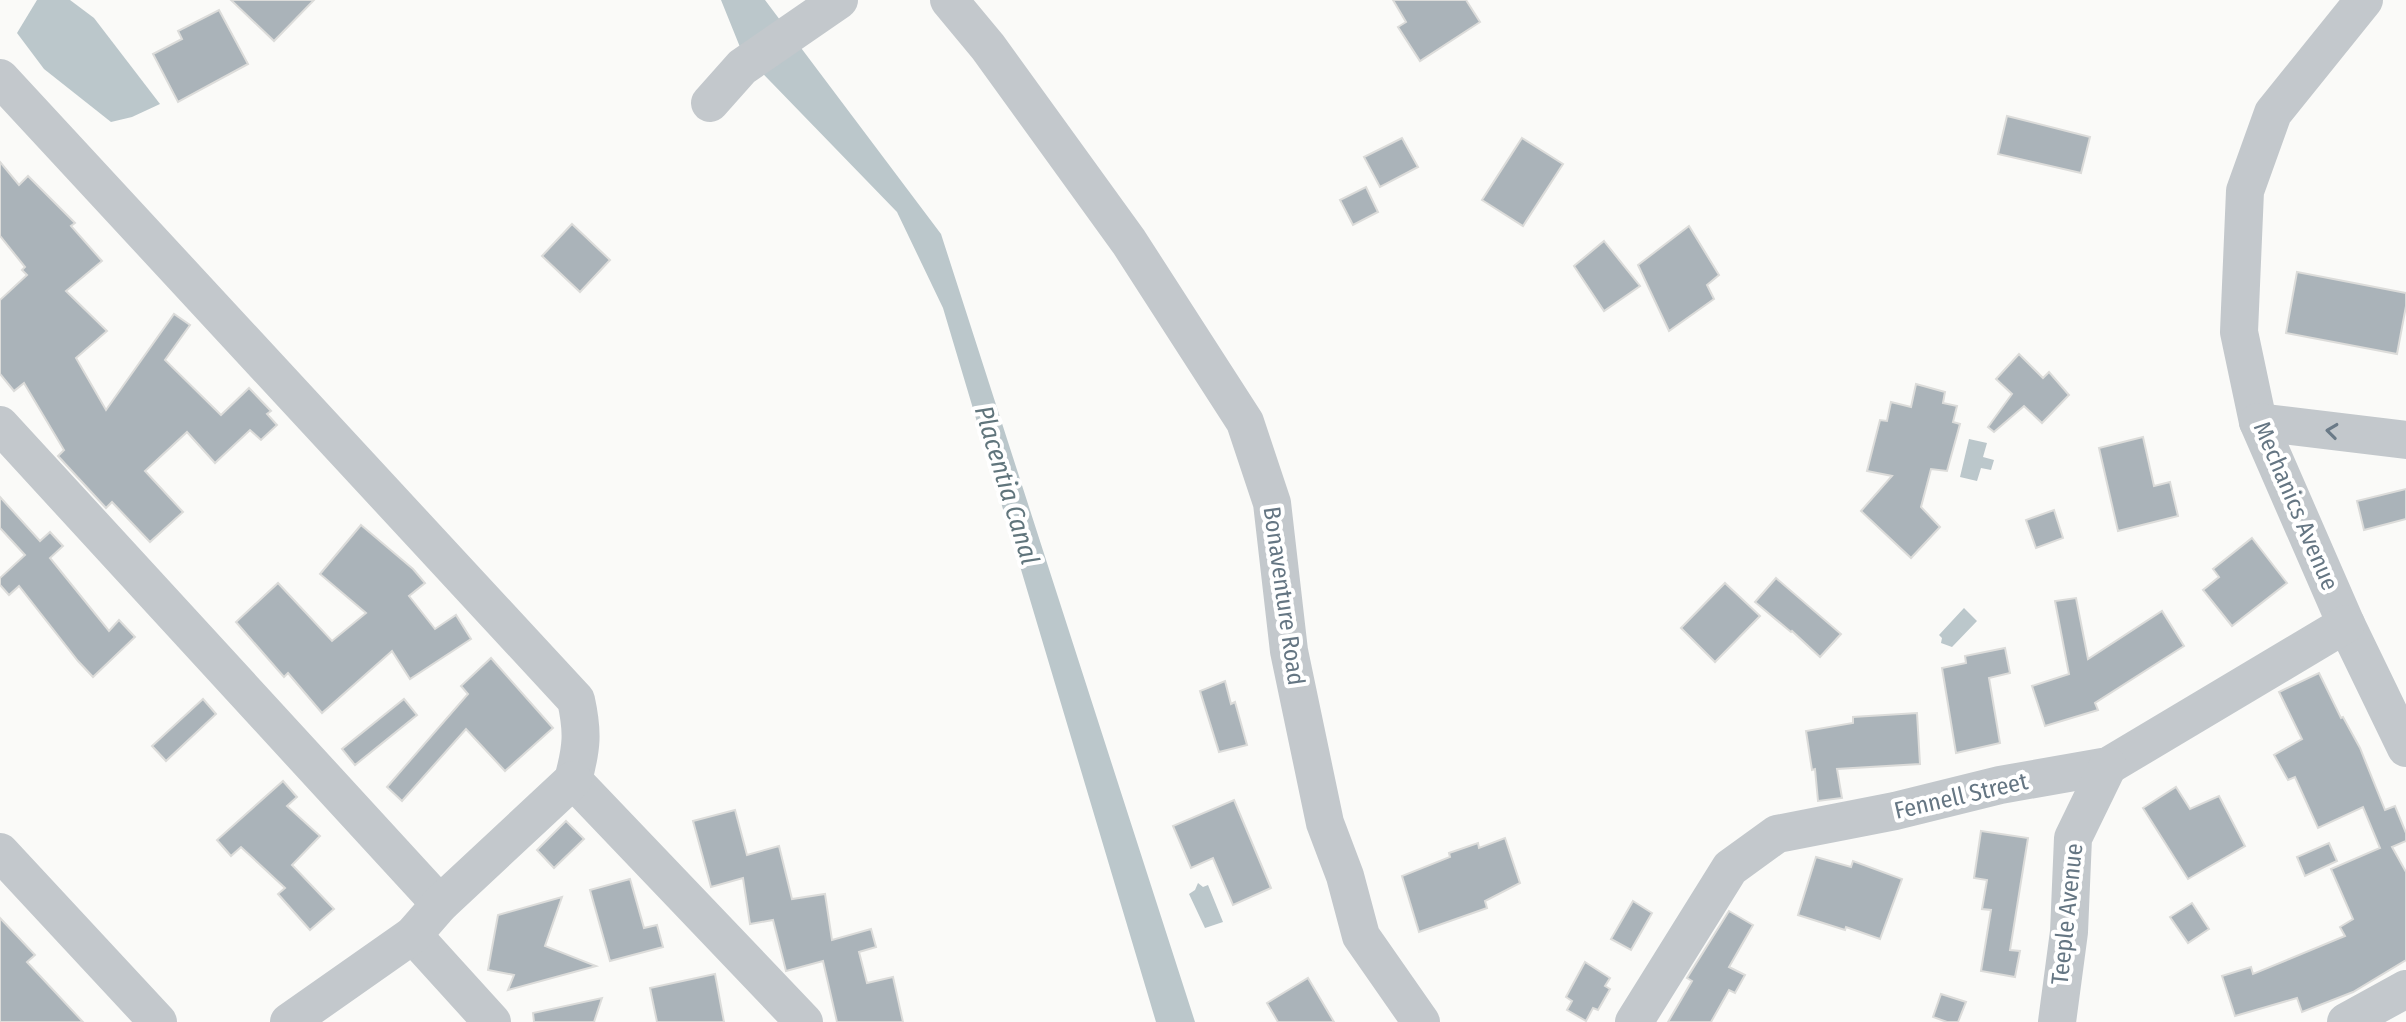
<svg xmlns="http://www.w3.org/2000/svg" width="2406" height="1022" font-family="'Fira Sans Condensed',sans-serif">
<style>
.water{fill:#bbc7cb}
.building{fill:#aab3b9;stroke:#dcdcda;stroke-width:2}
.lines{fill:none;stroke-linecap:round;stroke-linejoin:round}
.minor{stroke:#c3c8cc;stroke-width:38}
.oneway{stroke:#6a7a87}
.labels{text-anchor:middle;stroke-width:8;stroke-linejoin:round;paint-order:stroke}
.street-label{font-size:24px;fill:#657683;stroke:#fff}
.water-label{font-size:26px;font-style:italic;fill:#60757c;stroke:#fff}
</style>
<rect width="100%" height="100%" fill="#fafaf8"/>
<g class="water">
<path d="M 37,0 L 70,0 L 94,18 L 160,104 L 132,117 L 111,122 L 44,69 L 17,33 Z"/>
<path d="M 721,0 L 765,0 L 941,234 L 1195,1022 L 1156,1022 L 943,308 L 897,212 L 742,52 Z"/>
<path d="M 1969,439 L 1987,443 L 1983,457 L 1994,460 L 1991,470 L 1981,468 L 1977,481 L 1960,477 Z"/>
<path d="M 1964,608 L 1977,621 L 1952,647 L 1941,643 L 1942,638 L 1939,635 Z"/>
<path d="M 1198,883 L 1203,887 L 1208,885 L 1223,922 L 1205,928 L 1189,894 L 1195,890 Z"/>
</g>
<g class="building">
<path d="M 231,0 L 314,0 L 274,41 Z"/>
<path d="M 1393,0 L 1466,0 L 1480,22 L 1420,61 L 1398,27 L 1406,22 Z"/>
<path d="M 219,10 L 248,64 L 178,102 L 153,54 L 182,39 L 178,31 Z"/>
<path d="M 2007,116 L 2090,137 L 2081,173 L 1998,154 Z"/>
<path d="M 1402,138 L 1418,167 L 1380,187 L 1364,157 Z"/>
<path d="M 1522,138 L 1563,164 L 1523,226 L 1482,200 Z"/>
<path d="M 0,162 L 19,185 L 28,176 L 75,223 L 71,226 L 102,261 L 66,291 L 107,331 L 76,358 L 106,410 L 174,314 L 190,325 L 165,360 L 221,415 L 249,388 L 271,411 L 267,414 L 277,425 L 261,440 L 250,430 L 215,463 L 187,432 L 145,471 L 183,512 L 150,542 L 112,502 L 106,508 L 58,456 L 64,450 L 24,383 L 14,391 L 0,374 L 0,300 L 27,275 L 22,270 L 25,267 L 0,236 Z"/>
<path d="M 1366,187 L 1378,212 L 1353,225 L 1340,200 Z"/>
<path d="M 572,224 L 610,260 L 580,292 L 542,256 Z"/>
<path d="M 1689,226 L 1719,275 L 1707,285 L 1714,299 L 1669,331 L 1638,265 Z"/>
<path d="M 1604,241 L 1640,286 L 1604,311 L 1574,266 Z"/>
<path d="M 2297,272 L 2406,293 L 2406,306 L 2397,354 L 2286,333 Z"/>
<path d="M 2019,354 L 2043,378 L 2049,372 L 2069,395 L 2042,423 L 2024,406 L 1994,432 L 1988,427 L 2012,394 L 1996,379 Z"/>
<path d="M 1916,384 L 1945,392 L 1943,403 L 1957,406 L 1953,422 L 1960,424 L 1947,471 L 1931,469 L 1921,507 L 1940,527 L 1911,558 L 1861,511 L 1892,476 L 1867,471 L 1880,420 L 1887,421 L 1891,402 L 1911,407 Z"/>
<path d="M 2143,437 L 2154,486 L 2170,482 L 2178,516 L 2118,531 L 2099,448 Z"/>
<path d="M 2406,489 L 2406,519 L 2364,530 L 2357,501 Z"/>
<path d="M 0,497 L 40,541 L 50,532 L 63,546 L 50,558 L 109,631 L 119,620 L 135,637 L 93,677 L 78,661 L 19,586 L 9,595 L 0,585 L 0,578 L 25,555 L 0,528 Z"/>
<path d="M 2054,510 L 2063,538 L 2036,548 L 2026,520 Z"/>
<path d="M 361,525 L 413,569 L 425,583 L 409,596 L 435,629 L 456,615 L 471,639 L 410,679 L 392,651 L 322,713 L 288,673 L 284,677 L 236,622 L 278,583 L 332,641 L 366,613 L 320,574 Z"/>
<path d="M 2252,538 L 2287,583 L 2232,626 L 2203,590 L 2219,577 L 2213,569 Z"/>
<path d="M 1776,578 L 1841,634 L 1820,657 L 1792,631 L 1791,632 L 1755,602 Z"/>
<path d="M 1725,583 L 1760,616 L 1715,662 L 1681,628 Z"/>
<path d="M 2076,598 L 2088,659 L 2162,611 L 2184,646 L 2095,703 L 2098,710 L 2045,726 L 2032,686 L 2069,674 L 2055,601 Z"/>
<path d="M 2005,648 L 2010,673 L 1989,678 L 2000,743 L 1956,753 L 1942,668 L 1966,663 L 1965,656 Z"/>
<path d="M 491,658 L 553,728 L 505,771 L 466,729 L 402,801 L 387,787 L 468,694 L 461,686 Z"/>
<path d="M 2319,673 L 2341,718 L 2343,717 L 2360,748 L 2385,810 L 2395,806 L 2406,833 L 2406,841 L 2392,847 L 2406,872 L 2406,960 L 2353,992 L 2302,1012 L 2297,998 L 2235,1016 L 2222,976 L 2251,967 L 2253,974 L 2345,936 L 2340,927 L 2353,919 L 2331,869 L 2380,848 L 2363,807 L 2318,828 L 2295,777 L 2288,780 L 2274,755 L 2302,739 L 2279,692 Z"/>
<path d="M 1225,681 L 1231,704 L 1235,702 L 1247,745 L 1219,752 L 1200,691 Z"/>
<path d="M 203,699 L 216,714 L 166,761 L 152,746 Z"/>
<path d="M 404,699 L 417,715 L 355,765 L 342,749 Z"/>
<path d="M 1917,713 L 1920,764 L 1837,769 L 1842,798 L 1818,801 L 1815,769 L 1812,770 L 1806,731 L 1853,723 L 1853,717 Z"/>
<path d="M 283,781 L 297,797 L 287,806 L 320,836 L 292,865 L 334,909 L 310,930 L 278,894 L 285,888 L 241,847 L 231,856 L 217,840 Z"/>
<path d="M 2176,787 L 2190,809 L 2219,796 L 2245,846 L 2188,879 L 2143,808 Z"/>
<path d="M 1234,800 L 1271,888 L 1233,905 L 1213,858 L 1191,868 L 1173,826 Z"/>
<path d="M 735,810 L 747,855 L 779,846 L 792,899 L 825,894 L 832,940 L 871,929 L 876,947 L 859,952 L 867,983 L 893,977 L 903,1022 L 837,1022 L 823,961 L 786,971 L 773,920 L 750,924 L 743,878 L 711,887 L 693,821 Z"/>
<path d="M 566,821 L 584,839 L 554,868 L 537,850 Z"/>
<path d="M 1981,831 L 2028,838 L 2010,950 L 2020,951 L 2015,977 L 1981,971 L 1991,910 L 1982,909 L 1987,880 L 1974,878 Z"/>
<path d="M 1505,838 L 1520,883 L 1485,901 L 1487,908 L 1419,932 L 1402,876 L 1450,857 L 1449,853 L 1478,843 L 1479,848 Z"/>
<path d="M 2329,843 L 2337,861 L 2305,876 L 2297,857 Z"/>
<path d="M 1816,857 L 1851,867 L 1853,861 L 1902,879 L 1880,939 L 1846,927 L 1845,930 L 1798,915 Z"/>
<path d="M 630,879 L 644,928 L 657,925 L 663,947 L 610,961 L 590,890 Z"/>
<path d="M 562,897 L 545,946 L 596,966 L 508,990 L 514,975 L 488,970 L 498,915 Z"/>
<path d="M 1633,901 L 1652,913 L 1631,950 L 1611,939 Z"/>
<path d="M 2192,903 L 2209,929 L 2188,943 L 2170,917 Z"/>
<path d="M 1729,911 L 1753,925 L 1729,967 L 1745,975 L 1735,993 L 1729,990 L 1711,1022 L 1668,1022 L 1692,981 L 1687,978 Z"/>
<path d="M 0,918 L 35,955 L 27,962 L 83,1022 L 0,1022 Z"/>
<path d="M 1585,962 L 1610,978 L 1605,986 L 1610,989 L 1598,1010 L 1593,1008 L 1586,1021 L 1567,1010 L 1572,1001 L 1566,997 Z"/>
<path d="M 715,974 L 724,1022 L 657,1022 L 650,988 Z"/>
<path d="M 1308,978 L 1334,1022 L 1278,1022 L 1267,1003 Z"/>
<path d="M 1941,994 L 1966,1002 L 1958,1022 L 1947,1022 L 1933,1017 Z"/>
<path d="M 602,998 L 594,1022 L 534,1022 L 533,1013 Z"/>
</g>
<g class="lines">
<g class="minor">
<path d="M 949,0 L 988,47 L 1129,242 L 1245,422 L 1272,503 L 1289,651 L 1325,823 L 1345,876 L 1361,936 L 1421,1022"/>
<path d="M 2364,0 L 2273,113 L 2245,191 L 2239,332 L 2258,422 L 2346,624 L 2406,748"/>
<path d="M 0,78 L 576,700 C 583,732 582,747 573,780 L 804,1022"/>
<path d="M 710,103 L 742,67 L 839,0"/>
<path d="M 2258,422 L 2406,440"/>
<path d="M 0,425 L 440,904"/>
<path d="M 0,852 L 158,1022"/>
<path d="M 413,935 L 492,1022"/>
<path d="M 289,1022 L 413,935 L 440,904 L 573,780"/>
<path d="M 1634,1022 L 1730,868 L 1777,834 L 1895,811 L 2000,785 L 2108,766 L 2346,624"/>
<path d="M 2057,1022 L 2069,932 L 2073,838 L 2108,766"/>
<path d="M 2346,1022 L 2406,989"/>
</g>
</g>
<defs><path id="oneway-chevron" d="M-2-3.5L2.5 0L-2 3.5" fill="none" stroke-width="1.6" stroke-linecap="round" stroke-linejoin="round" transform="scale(2)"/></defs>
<use class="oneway" href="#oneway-chevron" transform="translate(2332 431) rotate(-173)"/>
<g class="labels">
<g class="street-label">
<text transform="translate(2296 506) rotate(67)" y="8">Mechanics Avenue</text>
<text transform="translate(1284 596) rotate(82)" y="8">Bonaventure Road</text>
<text transform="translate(1961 796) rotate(-13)" y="8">Fennell Street</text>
<text transform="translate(2067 914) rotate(-84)" y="8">Teeple Avenue</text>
</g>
<g class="water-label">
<text transform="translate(1007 485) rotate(73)" y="9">Placentia Canal</text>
</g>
</g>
</svg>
